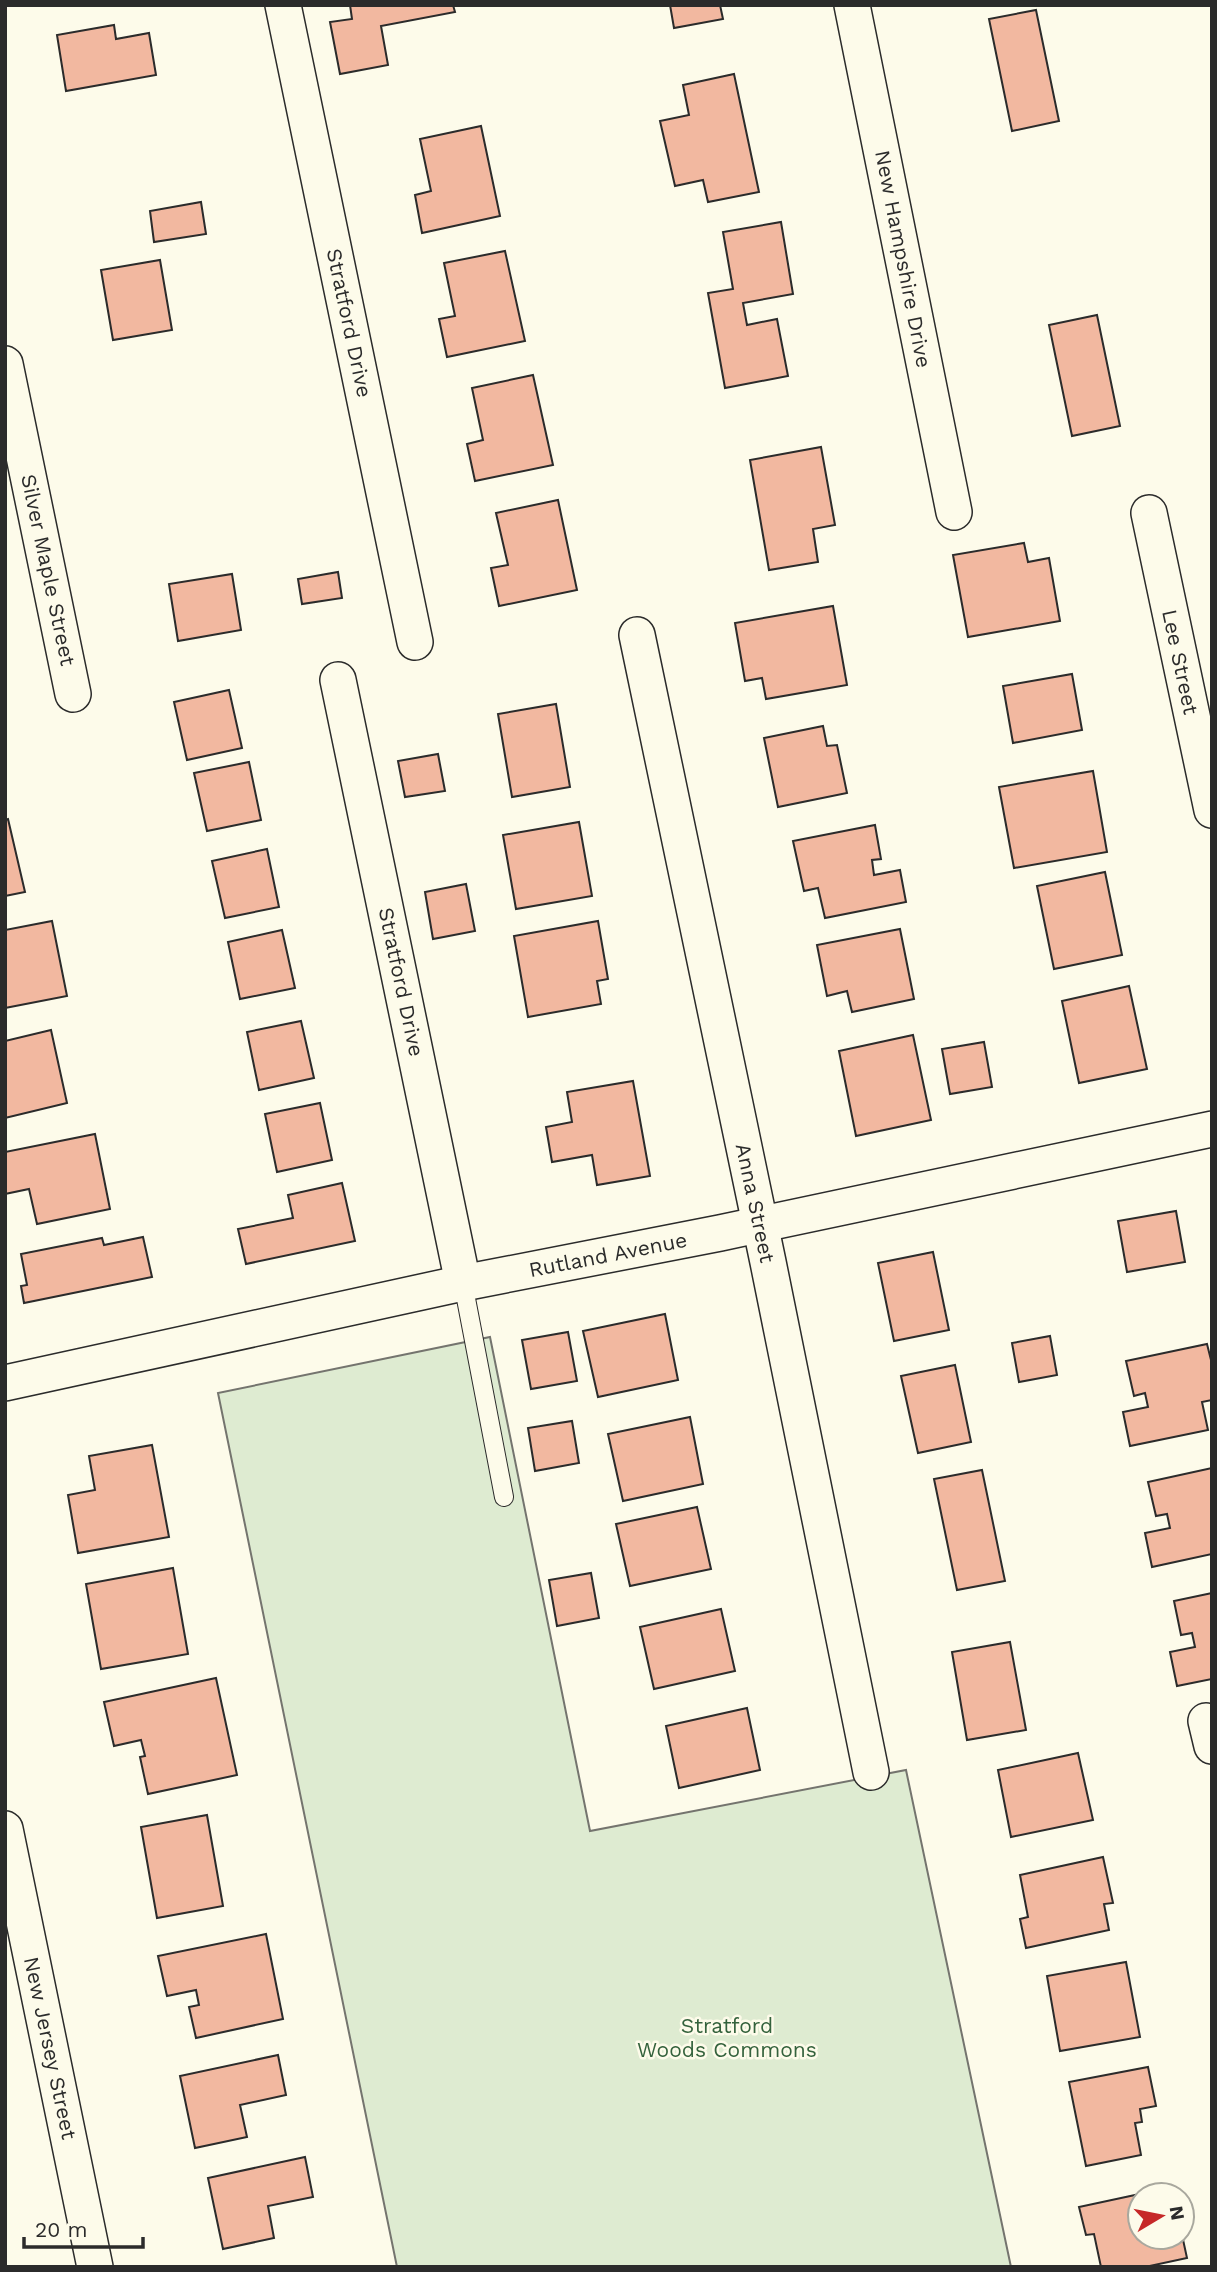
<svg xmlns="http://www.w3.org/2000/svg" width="1217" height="2272" font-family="'Work Sans',sans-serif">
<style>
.green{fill:#deebd1;stroke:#74746e;stroke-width:2}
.building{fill:#f2b8a0;stroke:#2b2b2b;stroke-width:2}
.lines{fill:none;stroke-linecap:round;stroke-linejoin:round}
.service-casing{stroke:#2b2b2b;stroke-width:20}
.minor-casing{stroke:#2b2b2b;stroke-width:38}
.service{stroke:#fdfbea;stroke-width:18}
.minor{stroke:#fdfbea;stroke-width:35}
.labels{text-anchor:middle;stroke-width:5;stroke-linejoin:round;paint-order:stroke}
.street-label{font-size:21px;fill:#2b2b2b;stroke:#fdfbea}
.park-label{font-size:21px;fill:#34623c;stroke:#fdfbea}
</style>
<rect width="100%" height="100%" fill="#fdfbea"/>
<path class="green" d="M 490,1337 L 590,1831 L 906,1770 L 1011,2267 L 397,2267 L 218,1393 Z"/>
<g class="building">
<path d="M 350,5 L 453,5 L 455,12 L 381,26 L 388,65 L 340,74 L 330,22 L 352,19 Z"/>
<path d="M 670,5 L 720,5 L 723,19 L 674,28 Z"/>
<path d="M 1036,10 L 1059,121 L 1012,131 L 989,19 Z"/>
<path d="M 114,25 L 116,39 L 149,33 L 156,75 L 66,91 L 57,35 Z"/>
<path d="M 734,74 L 759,192 L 708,202 L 703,180 L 675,186 L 660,121 L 689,115 L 683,85 Z"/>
<path d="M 481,126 L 500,216 L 422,233 L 415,195 L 431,191 L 420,139 Z"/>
<path d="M 201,202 L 206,234 L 154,242 L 150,211 Z"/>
<path d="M 781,222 L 793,294 L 743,303 L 747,325 L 777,319 L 788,376 L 725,388 L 708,293 L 733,289 L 723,232 Z"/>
<path d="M 505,251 L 525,341 L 447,357 L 439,319 L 455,316 L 444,263 Z"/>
<path d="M 160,260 L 172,330 L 113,340 L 101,270 Z"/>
<path d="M 1097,315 L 1120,426 L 1072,436 L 1049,325 Z"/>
<path d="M 533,375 L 553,465 L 475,481 L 467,444 L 483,440 L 472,388 Z"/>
<path d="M 821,447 L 835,525 L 813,529 L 818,562 L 769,570 L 750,460 Z"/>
<path d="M 558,500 L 577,590 L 499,606 L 491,568 L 508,565 L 496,513 Z"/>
<path d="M 1024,543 L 1028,562 L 1049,558 L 1060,621 L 968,637 L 953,555 Z"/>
<path d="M 338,572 L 342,598 L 302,604 L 298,579 Z"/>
<path d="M 232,574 L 241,630 L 178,641 L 169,584 Z"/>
<path d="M 833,606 L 847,685 L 766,699 L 762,678 L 745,681 L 735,623 Z"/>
<path d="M 1072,674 L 1082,730 L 1013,743 L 1003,686 Z"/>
<path d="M 229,690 L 242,748 L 187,760 L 174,702 Z"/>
<path d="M 556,704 L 570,787 L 512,797 L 498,714 Z"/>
<path d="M 823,726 L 827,746 L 837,745 L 847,793 L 778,807 L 764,738 Z"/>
<path d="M 438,754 L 445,791 L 405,797 L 398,761 Z"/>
<path d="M 249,762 L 261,820 L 207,831 L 194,773 Z"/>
<path d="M 1093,771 L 1107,852 L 1014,868 L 999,787 Z"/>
<path d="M 8,819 L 25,892 L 5,896 L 5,820 Z"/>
<path d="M 579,822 L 592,896 L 516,909 L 503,835 Z"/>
<path d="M 875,825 L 881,859 L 872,860 L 874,875 L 900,870 L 906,902 L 825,918 L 818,888 L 804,891 L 793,841 Z"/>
<path d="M 267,849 L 279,907 L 225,918 L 212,861 Z"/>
<path d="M 1105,872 L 1122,955 L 1054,969 L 1037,886 Z"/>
<path d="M 466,884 L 475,931 L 433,939 L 425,892 Z"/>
<path d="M 52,921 L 67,996 L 5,1008 L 5,930 Z"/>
<path d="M 598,921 L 608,979 L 597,981 L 601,1004 L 528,1017 L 514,936 Z"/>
<path d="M 900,929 L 914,999 L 852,1012 L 847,991 L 827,996 L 817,945 Z"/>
<path d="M 282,930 L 295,988 L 240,999 L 228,942 Z"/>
<path d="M 1129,986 L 1147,1069 L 1079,1083 L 1062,1001 Z"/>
<path d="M 301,1021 L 314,1078 L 259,1090 L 247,1032 Z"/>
<path d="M 51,1030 L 67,1103 L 5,1118 L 5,1041 Z"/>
<path d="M 913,1035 L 931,1120 L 856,1136 L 839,1051 Z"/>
<path d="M 984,1042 L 992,1087 L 950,1094 L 942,1049 Z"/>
<path d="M 633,1081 L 650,1176 L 597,1185 L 592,1155 L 552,1162 L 546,1127 L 572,1122 L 567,1092 Z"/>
<path d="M 320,1103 L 332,1160 L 277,1172 L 265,1114 Z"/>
<path d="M 95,1134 L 110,1209 L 37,1224 L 29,1189 L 5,1194 L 5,1152 Z"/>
<path d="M 342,1183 L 355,1241 L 246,1264 L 238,1229 L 293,1218 L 288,1195 Z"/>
<path d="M 1176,1211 L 1185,1262 L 1127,1272 L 1118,1221 Z"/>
<path d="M 143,1237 L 152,1277 L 24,1303 L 21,1286 L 27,1285 L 21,1254 L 102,1238 L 104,1245 Z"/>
<path d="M 933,1252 L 949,1330 L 894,1341 L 878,1263 Z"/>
<path d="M 665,1314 L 678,1380 L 598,1397 L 583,1331 Z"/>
<path d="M 568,1332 L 577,1381 L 531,1389 L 522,1340 Z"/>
<path d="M 1050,1336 L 1057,1375 L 1019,1382 L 1012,1343 Z"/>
<path d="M 1207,1344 L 1212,1364 L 1212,1400 L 1202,1402 L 1208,1430 L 1130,1446 L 1123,1412 L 1148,1407 L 1145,1393 L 1134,1396 L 1126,1361 Z"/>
<path d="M 955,1365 L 971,1442 L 918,1453 L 901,1376 Z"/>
<path d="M 690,1417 L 703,1484 L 623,1501 L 608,1434 Z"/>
<path d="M 572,1421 L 579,1463 L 535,1471 L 528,1428 Z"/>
<path d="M 152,1445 L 169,1537 L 78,1553 L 68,1495 L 95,1490 L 89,1456 Z"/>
<path d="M 1212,1468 L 1212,1554 L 1152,1567 L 1145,1533 L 1170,1528 L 1167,1514 L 1156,1516 L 1148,1482 Z"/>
<path d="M 982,1470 L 1005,1581 L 957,1590 L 934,1479 Z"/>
<path d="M 697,1507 L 711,1569 L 630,1586 L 616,1524 Z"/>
<path d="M 173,1568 L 188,1654 L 101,1669 L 86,1584 Z"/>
<path d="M 591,1573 L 599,1618 L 557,1626 L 549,1580 Z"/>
<path d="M 1212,1593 L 1212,1679 L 1177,1686 L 1170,1652 L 1195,1647 L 1192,1633 L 1181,1635 L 1174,1601 Z"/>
<path d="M 721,1609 L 735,1671 L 654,1689 L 640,1627 Z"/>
<path d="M 1010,1642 L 1026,1730 L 967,1740 L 952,1652 Z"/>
<path d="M 216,1678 L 237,1775 L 148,1794 L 140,1757 L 145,1756 L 141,1740 L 114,1746 L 104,1702 Z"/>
<path d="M 747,1708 L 760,1770 L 679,1788 L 666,1726 Z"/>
<path d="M 1078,1753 L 1093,1820 L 1011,1837 L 998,1770 Z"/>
<path d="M 207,1815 L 223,1906 L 157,1918 L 141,1827 Z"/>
<path d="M 1103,1857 L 1113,1903 L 1104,1904 L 1109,1930 L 1026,1948 L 1020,1919 L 1028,1917 L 1020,1875 Z"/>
<path d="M 266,1934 L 283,2019 L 196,2038 L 189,2007 L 199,2005 L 196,1990 L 167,1996 L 158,1956 Z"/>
<path d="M 1126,1962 L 1140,2037 L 1060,2051 L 1047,1976 Z"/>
<path d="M 278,2055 L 286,2095 L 240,2105 L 247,2137 L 195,2148 L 180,2076 Z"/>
<path d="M 1148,2067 L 1156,2106 L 1140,2109 L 1142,2122 L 1135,2123 L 1141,2155 L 1086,2166 L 1069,2082 Z"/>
<path d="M 305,2157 L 313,2197 L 268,2206 L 274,2238 L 223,2249 L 208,2178 Z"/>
<path d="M 1163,2189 L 1164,2195 L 1140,2195 L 1140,2237 L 1182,2237 L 1182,2235 L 1187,2258 L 1145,2267 L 1101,2267 L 1094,2234 L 1086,2235 L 1079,2207 Z"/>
</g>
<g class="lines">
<g class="service-casing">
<path id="service" d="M 463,1283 L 504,1497"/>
</g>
<g class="minor-casing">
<g id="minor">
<path d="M 283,5 L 415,642"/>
<path d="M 852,5 L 954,512"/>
<path d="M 5,364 L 73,694"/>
<path d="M 1149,513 L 1212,810"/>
<path d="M 637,635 L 768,1262 L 871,1772"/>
<path d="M 338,680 L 463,1283"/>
<path d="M 5,1383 L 463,1283 L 720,1233 L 1212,1129"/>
<path d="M 1206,1721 L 1212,1746"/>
<path d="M 5,1829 L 95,2267"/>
</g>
</g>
<use href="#service" class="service"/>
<use href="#minor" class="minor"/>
</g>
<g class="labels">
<g class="street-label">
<text transform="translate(903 259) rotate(79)" y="7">New Hampshire Drive</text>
<text transform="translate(349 323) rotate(78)" y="7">Stratford Drive</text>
<text transform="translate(48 570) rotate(78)" y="7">Silver Maple Street</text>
<text transform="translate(1180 662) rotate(78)" y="7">Lee Street</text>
<text transform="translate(401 982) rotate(78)" y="7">Stratford Drive</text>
<text transform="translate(755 1203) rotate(78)" y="7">Anna Street</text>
<text transform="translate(608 1255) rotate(-11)" y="7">Rutland Avenue</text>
<text transform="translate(50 2048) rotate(78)" y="7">New Jersey Street</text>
</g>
<g class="park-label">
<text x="727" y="2033">Stratford<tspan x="727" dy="24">Woods Commons</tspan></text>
</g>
</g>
<rect width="1217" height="2272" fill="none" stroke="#2b2b2b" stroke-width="14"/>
<g transform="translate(1161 2216) rotate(80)"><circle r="33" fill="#fdfbea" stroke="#a9a89e" stroke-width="2"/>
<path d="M0-5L12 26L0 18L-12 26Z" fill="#c62828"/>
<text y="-10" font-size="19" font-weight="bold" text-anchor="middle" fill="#2b2b2b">N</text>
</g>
<path d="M24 2237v10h119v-10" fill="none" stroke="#2b2b2b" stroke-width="3.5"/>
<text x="35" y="2237" font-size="21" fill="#2b2b2b" stroke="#fdfbea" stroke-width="5" paint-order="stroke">20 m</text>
</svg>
